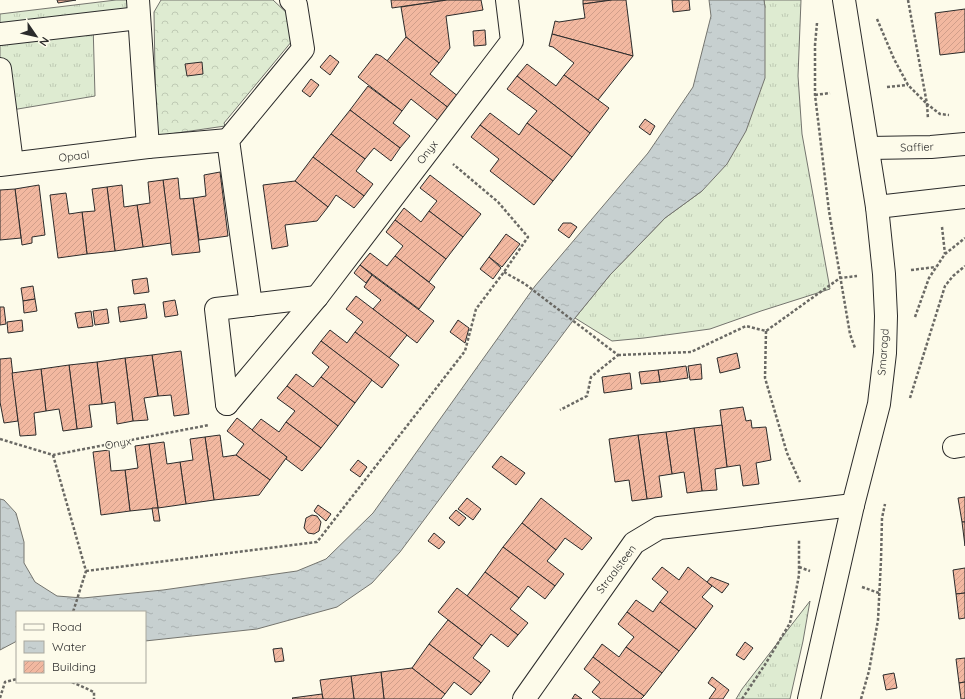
<svg xmlns="http://www.w3.org/2000/svg" width="965" height="699" font-family="Quicksand,sans-serif">
<style>
.grass{fill:url(#grass-tufts);stroke:#74746e}
.forest{fill:url(#forest-crowns);stroke:#74746e}
.water{fill:url(#water-ripples);stroke:#74746e}
.building{fill:url(#building-hatch);stroke:#2b2b2b}
.lines{fill:none;stroke-linecap:round;stroke-linejoin:round}
.street-casing{stroke:#2b2b2b;stroke-width:24}
.secondary-casing{stroke:#2b2b2b;stroke-width:24}
.path{stroke:#6a6964;stroke-width:2.5;stroke-dasharray:3 2;stroke-linecap:butt}
.street{stroke:#fdfbea;stroke-width:22}
.secondary{stroke:#fdfbea;stroke-width:22}
.labels{text-anchor:middle;stroke-width:3;stroke-linejoin:round;paint-order:stroke}
.street-label{font-size:11px;fill:#2b2b2b;stroke:#fdfbea}
</style>
<defs>
<pattern id="grass-tufts" width="24" height="20" patternUnits="userSpaceOnUse"><rect width="24" height="20" fill="#deebd1"/><path d="M3 7l-1-3M5 7V3M7 7l1-3M15 17l-1-3M17 17v-4M19 17l1-3" fill="none" stroke="#bfcab4"/></pattern>
<pattern id="forest-crowns" width="20" height="18" patternUnits="userSpaceOnUse"><rect width="20" height="18" fill="#deebd1"/><path d="M2 6a3 3 0 1 1 6 0M12 15a3 3 0 1 1 6 0" fill="none" stroke="#bfcab4"/></pattern>
<pattern id="water-ripples" width="26" height="14" patternUnits="userSpaceOnUse"><rect width="26" height="14" fill="#c7d0d0"/><path d="M2 4q2-2 4 0t4 0M15 11q2-2 4 0t4 0" fill="none" stroke="#abb3b3"/></pattern>
<pattern id="building-hatch" width="6" height="6" patternUnits="userSpaceOnUse"><rect width="6" height="6" fill="#f2b8a0"/><path d="M-1 1l2-2M0 6l6-6M5 7l2-2" fill="none" stroke="#d09e8a"/></pattern>
</defs>
<rect width="100%" height="100%" fill="#fdfbea"/>
<g class="grass">
<path d="M 116,0 L 131,0 L 139,18 L 93,23 L 95,96 L 0,112 L 0,14 Z"/>
<path d="M 764,0 L 801,0 L 798,76 L 802,134 L 830,289 L 761,311 L 710,329 L 644,338 L 612,341 L 575,318 L 610,275 L 665,218 L 702,191 L 765,7 Z"/>
<path d="M 810,601 L 803,641 L 790,699 L 736,699 L 742,689 Z"/>
</g>
<path class="forest" d="M 161,0 L 273,0 L 290,16 L 297,35 L 224,123 L 225,126 L 156,136 L 154,12 Z"/>
<path class="water" d="M 709,0 L 764,0 L 765,7 L 765,78 L 746,131 L 727,164 L 702,191 L 665,218 L 610,275 L 575,318 L 400,552 L 372,583 L 337,607 L 257,629 L 145,641 L 145,612 L 17,612 L 17,641 L 0,650 L 0,499 L 4,500 L 16,513 L 24,542 L 24,563 L 35,582 L 57,596 L 83,598 L 163,590 L 297,571 L 326,559 L 373,513 L 535,286 L 648,153 L 693,87 L 711,16 Z"/>
<g class="building">
<path d="M 57,0 L 76,0 L 58,3 Z"/>
<path d="M 391,0 L 447,0 L 392,8 Z"/>
<path d="M 447,0 L 481,0 L 483,10 L 446,16 L 450,48 L 439,63 L 406,37 L 401,7 Z"/>
<path d="M 583,0 L 612,0 L 583,4 Z"/>
<path d="M 612,0 L 626,0 L 633,56 L 552,34 L 555,21 L 559,22 L 585,18 L 583,4 Z"/>
<path d="M 672,0 L 689,0 L 690,10 L 673,12 Z"/>
<path d="M 965,9 L 965,52 L 940,55 L 935,13 Z"/>
<path d="M 485,30 L 486,45 L 474,46 L 473,31 Z"/>
<path d="M 552,34 L 633,56 L 598,100 L 564,75 L 574,63 L 553,47 L 549,46 Z"/>
<path d="M 406,37 L 439,63 L 430,74 L 459,97 L 450,109 L 387,61 Z"/>
<path d="M 376,54 L 381,56 L 450,109 L 440,122 L 411,99 L 402,111 L 358,77 Z"/>
<path d="M 330,55 L 339,62 L 330,75 L 320,67 Z"/>
<path d="M 202,62 L 203,74 L 187,76 L 185,64 Z"/>
<path d="M 527,64 L 556,86 L 564,75 L 609,108 L 590,133 L 517,76 Z"/>
<path d="M 517,76 L 590,133 L 572,157 L 527,123 L 537,111 L 507,89 Z"/>
<path d="M 311,79 L 319,85 L 310,97 L 302,91 Z"/>
<path d="M 368,86 L 402,111 L 393,123 L 410,136 L 400,148 L 350,110 Z"/>
<path d="M 350,110 L 400,148 L 391,161 L 374,148 L 365,159 L 331,134 Z"/>
<path d="M 490,113 L 519,135 L 527,123 L 572,157 L 553,181 L 480,125 Z"/>
<path d="M 645,119 L 655,126 L 650,135 L 639,127 Z"/>
<path d="M 480,125 L 553,181 L 534,205 L 490,171 L 499,159 L 471,137 Z"/>
<path d="M 331,134 L 365,159 L 356,171 L 373,184 L 364,196 L 313,157 Z"/>
<path d="M 313,157 L 364,196 L 354,208 L 336,195 L 328,207 L 295,181 Z"/>
<path d="M 220,172 L 228,236 L 199,240 L 193,198 L 206,196 L 204,175 Z"/>
<path d="M 430,175 L 481,214 L 463,237 L 429,211 L 437,201 L 420,188 Z"/>
<path d="M 178,178 L 180,199 L 193,198 L 200,252 L 172,255 L 163,180 Z"/>
<path d="M 163,180 L 171,243 L 143,247 L 137,205 L 150,203 L 148,182 Z"/>
<path d="M 295,181 L 328,207 L 317,221 L 285,225 L 288,246 L 272,249 L 263,185 Z"/>
<path d="M 39,185 L 45,235 L 32,237 L 32,243 L 22,245 L 15,189 Z"/>
<path d="M 122,185 L 124,207 L 137,205 L 143,247 L 115,251 L 107,187 Z"/>
<path d="M 107,187 L 115,251 L 87,254 L 82,212 L 95,211 L 92,189 Z"/>
<path d="M 15,189 L 21,238 L 0,240 L 0,190 Z"/>
<path d="M 66,193 L 69,214 L 82,212 L 87,254 L 58,258 L 50,195 Z"/>
<path d="M 404,208 L 421,222 L 429,211 L 463,237 L 446,259 L 395,220 Z"/>
<path d="M 395,220 L 446,259 L 429,282 L 395,256 L 403,246 L 386,232 Z"/>
<path d="M 563,223 L 571,223 L 577,227 L 569,238 L 558,230 Z"/>
<path d="M 506,234 L 520,244 L 502,267 L 489,257 Z"/>
<path d="M 370,253 L 387,266 L 395,256 L 435,287 L 419,309 L 360,265 Z"/>
<path d="M 489,257 L 501,268 L 493,279 L 480,269 Z"/>
<path d="M 360,265 L 372,275 L 366,283 L 354,273 Z"/>
<path d="M 372,275 L 434,321 L 417,343 L 373,309 L 381,300 L 364,287 Z"/>
<path d="M 147,278 L 149,292 L 134,294 L 132,280 Z"/>
<path d="M 33,286 L 35,299 L 23,301 L 21,288 Z"/>
<path d="M 356,296 L 407,335 L 389,358 L 355,332 L 363,322 L 346,309 Z"/>
<path d="M 35,299 L 37,311 L 24,313 L 23,301 Z"/>
<path d="M 175,300 L 178,315 L 165,317 L 163,302 Z"/>
<path d="M 145,304 L 147,318 L 120,322 L 118,307 Z"/>
<path d="M 0,307 L 4,307 L 6,324 L 0,325 Z"/>
<path d="M 107,309 L 109,323 L 95,325 L 93,311 Z"/>
<path d="M 91,311 L 93,326 L 78,328 L 75,313 Z"/>
<path d="M 22,320 L 23,331 L 8,333 L 7,322 Z"/>
<path d="M 458,320 L 469,328 L 465,343 L 450,332 Z"/>
<path d="M 330,330 L 347,343 L 355,332 L 399,365 L 382,388 L 321,341 Z"/>
<path d="M 321,341 L 372,380 L 355,403 L 321,377 L 329,367 L 312,353 Z"/>
<path d="M 181,351 L 189,414 L 174,416 L 171,395 L 158,396 L 152,355 Z"/>
<path d="M 737,353 L 740,368 L 720,373 L 717,358 Z"/>
<path d="M 152,355 L 158,396 L 144,398 L 148,420 L 133,421 L 125,358 Z"/>
<path d="M 11,358 L 18,421 L 4,423 L 0,402 L 0,359 Z"/>
<path d="M 125,358 L 133,421 L 117,424 L 115,402 L 102,404 L 97,362 Z"/>
<path d="M 97,362 L 102,404 L 89,405 L 92,427 L 77,429 L 69,365 Z"/>
<path d="M 701,364 L 702,379 L 690,380 L 688,366 Z"/>
<path d="M 69,365 L 77,429 L 63,431 L 59,409 L 46,411 L 41,369 Z"/>
<path d="M 686,366 L 688,378 L 660,382 L 658,370 Z"/>
<path d="M 41,369 L 46,411 L 34,413 L 36,435 L 20,436 L 12,373 Z"/>
<path d="M 658,370 L 660,382 L 641,384 L 639,372 Z"/>
<path d="M 630,373 L 632,389 L 604,393 L 602,377 Z"/>
<path d="M 296,374 L 313,387 L 321,377 L 355,403 L 338,426 L 287,386 Z"/>
<path d="M 287,386 L 338,426 L 321,448 L 286,422 L 295,411 L 277,398 Z"/>
<path d="M 743,407 L 746,421 L 751,420 L 752,428 L 766,427 L 771,460 L 756,463 L 759,484 L 743,486 L 740,465 L 727,467 L 720,410 Z"/>
<path d="M 237,418 L 287,457 L 270,480 L 236,455 L 244,444 L 227,431 Z"/>
<path d="M 261,419 L 279,432 L 286,422 L 321,448 L 302,471 L 286,459 L 287,457 L 252,430 Z"/>
<path d="M 722,425 L 727,467 L 715,469 L 717,490 L 702,491 L 694,428 Z"/>
<path d="M 694,428 L 702,491 L 687,493 L 684,472 L 672,474 L 666,432 Z"/>
<path d="M 666,432 L 672,474 L 659,476 L 662,497 L 647,499 L 638,435 Z"/>
<path d="M 220,435 L 223,457 L 236,455 L 270,480 L 259,495 L 214,500 L 205,437 Z"/>
<path d="M 638,435 L 647,499 L 632,501 L 629,480 L 615,482 L 609,439 Z"/>
<path d="M 205,437 L 214,500 L 186,504 L 180,462 L 193,460 L 190,439 Z"/>
<path d="M 164,442 L 167,464 L 180,462 L 186,504 L 158,508 L 149,444 Z"/>
<path d="M 149,444 L 158,508 L 130,511 L 125,470 L 138,468 L 135,446 Z"/>
<path d="M 109,450 L 111,471 L 125,470 L 130,511 L 101,515 L 93,452 Z"/>
<path d="M 501,456 L 525,473 L 516,485 L 492,467 Z"/>
<path d="M 358,460 L 367,467 L 360,477 L 350,470 Z"/>
<path d="M 965,497 L 965,522 L 962,522 L 958,498 Z"/>
<path d="M 467,498 L 481,509 L 473,520 L 458,509 Z"/>
<path d="M 541,498 L 592,538 L 582,550 L 565,538 L 556,550 L 522,523 Z"/>
<path d="M 318,505 L 331,514 L 326,521 L 314,511 Z"/>
<path d="M 152,508 L 158,508 L 160,521 L 154,521 Z"/>
<path d="M 456,510 L 466,518 L 459,526 L 449,518 Z"/>
<path d="M 312,515 L 317,516 L 321,522 L 319,531 L 314,534 L 308,533 L 304,528 L 306,518 Z"/>
<path d="M 962,522 L 965,522 L 965,546 Z"/>
<path d="M 522,523 L 556,550 L 547,561 L 564,574 L 555,586 L 503,547 Z"/>
<path d="M 434,533 L 445,542 L 439,549 L 428,541 Z"/>
<path d="M 503,547 L 555,586 L 545,599 L 528,586 L 519,598 L 485,572 Z"/>
<path d="M 662,567 L 679,580 L 688,567 L 712,586 L 702,597 L 713,606 L 696,629 L 660,602 L 668,592 L 652,579 Z"/>
<path d="M 965,568 L 965,593 L 956,594 L 953,570 Z"/>
<path d="M 485,572 L 519,598 L 510,609 L 528,623 L 518,635 L 467,596 Z"/>
<path d="M 711,577 L 729,584 L 722,593 L 707,582 Z"/>
<path d="M 457,588 L 518,635 L 508,647 L 491,634 L 482,646 L 438,612 Z"/>
<path d="M 965,593 L 965,618 L 959,619 L 956,594 Z"/>
<path d="M 636,600 L 653,612 L 660,602 L 696,629 L 679,651 L 627,612 Z"/>
<path d="M 627,612 L 679,651 L 662,673 L 626,647 L 634,637 L 618,624 Z"/>
<path d="M 448,620 L 482,646 L 473,658 L 490,671 L 481,683 L 429,644 Z"/>
<path d="M 745,642 L 753,648 L 744,660 L 736,655 Z"/>
<path d="M 429,644 L 481,683 L 471,695 L 454,682 L 445,694 L 412,668 Z"/>
<path d="M 602,644 L 619,657 L 626,647 L 662,673 L 644,696 L 593,657 Z"/>
<path d="M 282,648 L 284,661 L 275,662 L 273,649 Z"/>
<path d="M 593,657 L 644,696 L 641,699 L 601,699 L 592,692 L 600,682 L 584,669 Z"/>
<path d="M 965,658 L 965,682 L 959,683 L 956,659 Z"/>
<path d="M 412,668 L 445,694 L 441,699 L 384,699 L 381,672 Z"/>
<path d="M 381,672 L 384,699 L 354,699 L 351,676 Z"/>
<path d="M 894,673 L 897,688 L 886,690 L 883,675 Z"/>
<path d="M 351,676 L 354,699 L 323,699 L 320,680 Z"/>
<path d="M 712,677 L 729,690 L 723,699 L 709,699 L 716,689 L 708,683 Z"/>
<path d="M 965,682 L 965,699 L 961,699 L 959,683 Z"/>
<path d="M 322,694 L 323,699 L 293,699 L 292,698 Z"/>
<path d="M 575,694 L 582,699 L 572,699 Z"/>
</g>
<g class="lines">
<g class="street-casing">
<g id="street">
<path d="M 138,0 L 148,147 L 228,140"/>
<path d="M 0,34 L 139,18"/>
<path d="M 0,69 L 12,163"/>
<path d="M 0,165 L 148,147"/>
<path d="M 251,305 L 228,140 L 303,49 L 296,5 L 291,0"/>
<path d="M 227,404 L 317,297 L 512,41 L 507,0"/>
<path d="M 227,404 L 216,309 L 317,297"/>
<path d="M 954,447 L 965,445"/>
<path d="M 524,699 L 634,543 L 659,528 L 853,505"/>
</g>
</g>
<g class="secondary-casing">
<g id="secondary">
<path d="M 869,148 L 931,147 L 965,144"/>
<path d="M 877,207 L 965,197"/>
<path d="M 809,699 L 853,505 L 879,404 L 885,353 L 886,316 L 884,274 L 877,207 L 844,0"/>
</g>
</g>
<g class="path">
<path d="M 908,0 L 927,104 L 940,114 L 949,115"/>
<path d="M 877,19 L 894,59 L 908,85 L 927,104 L 928,119"/>
<path d="M 817,23 L 815,45 L 815,95 L 829,211 L 850,334 L 855,348"/>
<path d="M 887,87 L 908,85"/>
<path d="M 815,95 L 830,93"/>
<path d="M 942,227 L 945,254"/>
<path d="M 911,270 L 936,267"/>
<path d="M 504,272 L 525,284 L 618,355 L 591,377 L 587,396 L 560,410"/>
<path d="M 915,317 L 929,278 L 945,254 L 965,238"/>
<path d="M 766,331 L 765,378 L 787,453 L 800,482"/>
<path d="M 618,355 L 691,352 L 746,326 L 766,331 L 840,278 L 857,276"/>
<path d="M 910,398 L 945,286 L 953,276 L 965,266"/>
<path d="M 0,439 L 53,455 L 209,425"/>
<path d="M 53,455 L 86,571 L 73,612"/>
<path d="M 799,567 L 810,571"/>
<path d="M 86,571 L 317,542 L 465,351 L 476,309 L 504,272 L 528,237 L 498,202 L 453,164"/>
<path d="M 862,587 L 879,593"/>
<path d="M 72,682 L 94,692 L 94,699"/>
<path d="M 0,698 L 5,682 L 17,679"/>
<path d="M 742,699 L 766,663 L 790,623 L 799,575 L 799,540"/>
<path d="M 861,699 L 869,671 L 878,620 L 881,560 L 882,518 L 885,504"/>
</g>
<use href="#street" class="street"/>
<use href="#secondary" class="secondary"/>
</g>
<g class="labels">
<g class="street-label">
<text transform="translate(917 147) rotate(-2)" y="4">Saffier</text>
<text transform="translate(427 152) rotate(-53)" y="4">Onyx</text>
<text transform="translate(74 156) rotate(-7)" y="4">Opaal</text>
<text transform="translate(883 352) rotate(-86)" y="4">Smaragd</text>
<text transform="translate(118 443) rotate(-11)" y="4">Onyx</text>
<text transform="translate(616 569) rotate(-53)" y="4">Straalsteen</text>
</g>
</g>
<rect x="16" y="611" width="130" height="72" fill="#fdfbea" stroke="#a9a89e"/>
<rect x="24" y="624" width="20" height="6" fill="#fdfbea" stroke="#a9a89e"/>
<text x="52" y="631" font-size="12" fill="#2b2b2b">Road</text>
<rect x="24" y="641" width="20" height="12" fill="url(#water-ripples)" stroke="#a9a89e"/>
<text x="52" y="651" font-size="12" fill="#2b2b2b">Water</text>
<rect x="24" y="661" width="20" height="12" fill="url(#building-hatch)" stroke="#a9a89e"/>
<text x="52" y="671" font-size="12" fill="#2b2b2b">Building</text>
<g transform="translate(36 36) rotate(124)" stroke="#fdfbea" stroke-width="3" paint-order="stroke">
<path d="M0-3L7 15L0 10L-7 15Z" fill="#2b2b2b"/>
<text y="-6" font-size="11" font-weight="bold" text-anchor="middle" fill="#2b2b2b">N</text>
</g>
</svg>
